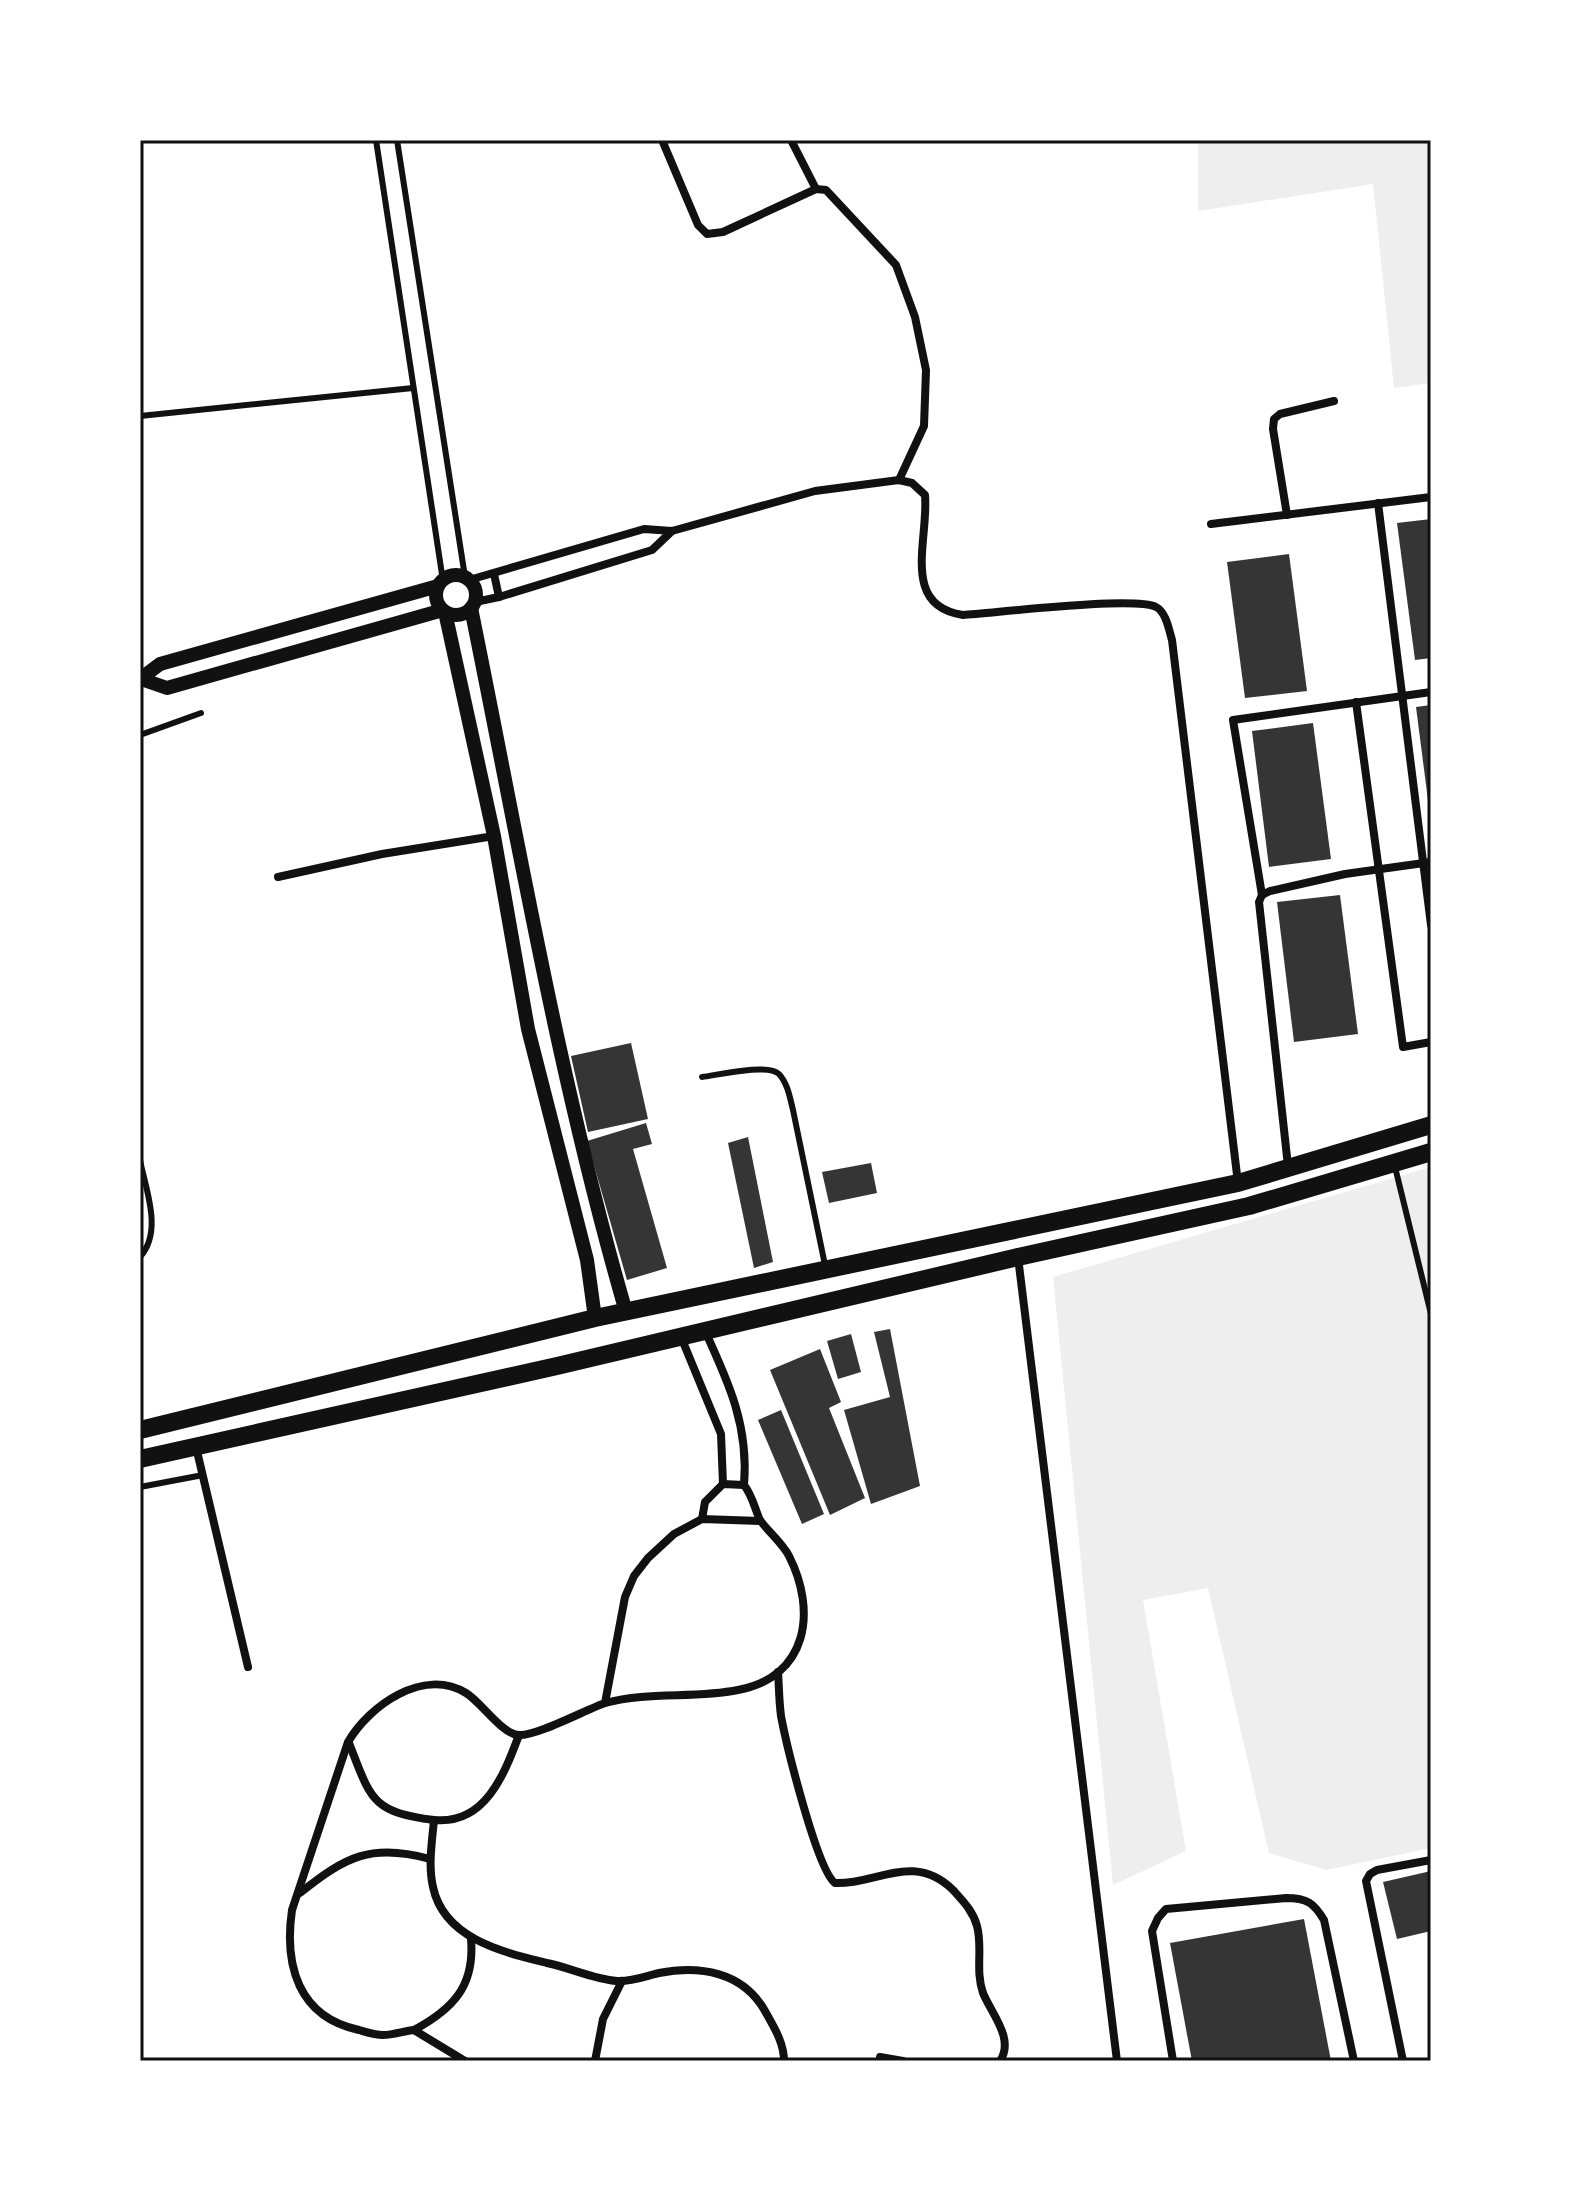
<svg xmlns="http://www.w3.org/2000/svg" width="1571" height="2201" font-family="Signika,sans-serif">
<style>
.green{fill:#eee}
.building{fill:#353535}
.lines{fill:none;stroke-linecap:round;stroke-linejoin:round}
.service{stroke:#111;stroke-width:6}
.minor{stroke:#111;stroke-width:8}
.tertiary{stroke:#111;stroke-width:14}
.primary{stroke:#111;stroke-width:18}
.neatline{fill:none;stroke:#111;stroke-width:3}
</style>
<rect width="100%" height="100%" fill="#fff"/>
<g class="green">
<path d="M 1198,140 L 1431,140 L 1431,383 L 1394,388 L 1373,184 L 1198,211 Z"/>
<path d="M 1431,1167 L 1431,1848 L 1326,1870 L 1269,1853 L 1208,1588 L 1143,1600 L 1186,1851 L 1113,1885 L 1053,1277 Z"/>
</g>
<g class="building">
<path d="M 1431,519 L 1431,658 L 1415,660 L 1397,523 Z"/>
<path d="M 1289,554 L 1307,691 L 1245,698 L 1227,562 Z"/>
<path d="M 1431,705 L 1431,808 L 1429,808 L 1416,707 Z"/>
<path d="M 1313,723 L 1331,859 L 1269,867 L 1252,731 Z"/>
<path d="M 1340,895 L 1358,1034 L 1294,1042 L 1277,902 Z"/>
<path d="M 631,1043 L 648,1119 L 588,1132 L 571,1056 Z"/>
<path d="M 646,1123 L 652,1144 L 633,1149 L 667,1268 L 627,1280 L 587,1141 Z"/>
<path d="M 748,1137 L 773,1262 L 754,1268 L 728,1143 Z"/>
<path d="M 871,1163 L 877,1193 L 829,1203 L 822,1172 Z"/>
<path d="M 890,1329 L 920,1486 L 871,1504 L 844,1410 L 890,1397 L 874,1332 Z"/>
<path d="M 851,1334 L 861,1372 L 838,1379 L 827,1341 Z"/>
<path d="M 820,1349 L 841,1402 L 829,1408 L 865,1498 L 830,1515 L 770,1370 Z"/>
<path d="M 781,1410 L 824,1514 L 802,1524 L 758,1420 Z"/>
<path d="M 1431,1871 L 1431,1931 L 1397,1939 L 1383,1882 Z"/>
<path d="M 1304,1919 L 1331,2061 L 1192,2061 L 1170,1943 Z"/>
</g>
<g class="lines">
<g class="service">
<path d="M 376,140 L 443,581"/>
<path d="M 397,140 L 465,577"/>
<path d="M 140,416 L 413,388"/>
<path d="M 140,735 L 201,713"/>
<path d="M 702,1077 C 718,1075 768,1063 779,1074 C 788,1084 790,1098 793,1110 L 825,1265"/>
<path d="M 140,1160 C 146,1191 163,1231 140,1257"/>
<path d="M 1395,1167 L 1431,1314"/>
<path d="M 140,1487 L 203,1475"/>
</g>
<g class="minor">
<path d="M 662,140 L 698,225 L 707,234 L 723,232 L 816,189 L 826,190 L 896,265 L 915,317 L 926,370 L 924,426 L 899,480"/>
<path d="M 791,140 L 816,189"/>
<path d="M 1378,503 L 1431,925"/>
<path d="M 1287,515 L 1273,429 L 1274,419 L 1280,414 L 1334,401"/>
<path d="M 1211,524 L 1431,497"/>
<path d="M 494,574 L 499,597"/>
<path d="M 469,580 L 644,529 L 672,531 L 815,491 L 899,480 L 912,483 L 925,495 C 929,539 900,606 963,615 C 996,613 1133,596 1156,607 C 1166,612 1169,630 1172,640 L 1238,1183"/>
<path d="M 475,602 L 499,597 L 652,550 L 672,531"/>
<path d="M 1356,702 L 1403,1047 L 1431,1042"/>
<path d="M 278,877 L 382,854 L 494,836"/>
<path d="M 1262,895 L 1270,891 L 1345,874 L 1431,862"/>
<path d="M 1288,1166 L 1259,902 L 1262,895 L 1233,720 L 1431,692"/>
<path d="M 1018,1257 L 1117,2061"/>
<path d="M 705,1331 C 729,1383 749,1427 744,1485"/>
<path d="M 681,1337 L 721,1434 L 723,1484"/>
<path d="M 196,1447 L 248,1667"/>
<path d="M 778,1672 C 779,1686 779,1701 781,1716 C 786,1743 817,1870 835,1883 C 876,1885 913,1851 953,1890 C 963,1901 973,1911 977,1926 C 983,1948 975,1970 983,1993 C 991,2013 1015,2039 1000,2061"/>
<path d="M 605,1703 C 649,1691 694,1699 738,1690 C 808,1677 817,1611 789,1556 C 782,1542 763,1527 759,1518 C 754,1506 752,1495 744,1485 L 723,1484 L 705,1502 L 702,1519"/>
<path d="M 519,1735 C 504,1775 485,1825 434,1820 C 432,1842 428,1865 433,1887 C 444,1939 503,1952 547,1963 C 571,1968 593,1979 617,1981 C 631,1982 646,1976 659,1973 C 700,1965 743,1972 765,2011 C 774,2027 784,2043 784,2061"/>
<path d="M 349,1743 C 371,1799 371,1812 434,1820"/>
<path d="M 300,1893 C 346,1856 372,1843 430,1859"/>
<path d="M 414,2030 C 453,2009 475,1986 471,1939"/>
<path d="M 880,2057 L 903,2061"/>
<path d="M 465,2061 L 414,2030 C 404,2031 393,2035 383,2035 C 375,2035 366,2032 359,2030 C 298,2017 284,1965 292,1910 L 348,1742 C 369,1706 423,1667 466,1693 C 481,1702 501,1733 518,1735 C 535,1737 585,1710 605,1703 L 625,1597 L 634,1576 L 648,1558 L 674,1534 L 702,1519 L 760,1521"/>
<path d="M 595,2061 L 603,2019 L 622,1981"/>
<path d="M 1173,2061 L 1152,1931 L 1158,1918 L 1166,1909 L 1286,1898 C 1307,1898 1314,1903 1324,1920 L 1354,2061"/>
<path d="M 1403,2061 L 1366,1881 L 1370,1874 L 1377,1870 L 1431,1860"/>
</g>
<g class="tertiary">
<circle cx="456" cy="595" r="20"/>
<path d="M 471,608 C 519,844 559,1081 626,1312"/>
<path d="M 445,612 L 494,836 L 528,1029 L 587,1260 L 595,1318"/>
<path d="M 140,679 L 160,664 L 438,586"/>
<path d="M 141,679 L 167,688 L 443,610"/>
</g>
<g class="primary">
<path d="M 140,1430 L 595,1318 L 1238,1183 L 1431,1125"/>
<path d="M 140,1459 L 557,1366 L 1018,1257 L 1249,1206 L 1431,1152"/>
</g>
</g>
<rect width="1571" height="2201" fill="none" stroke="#ffffff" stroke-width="284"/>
<rect x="142" y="142" width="1287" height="1917" class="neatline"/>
</svg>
